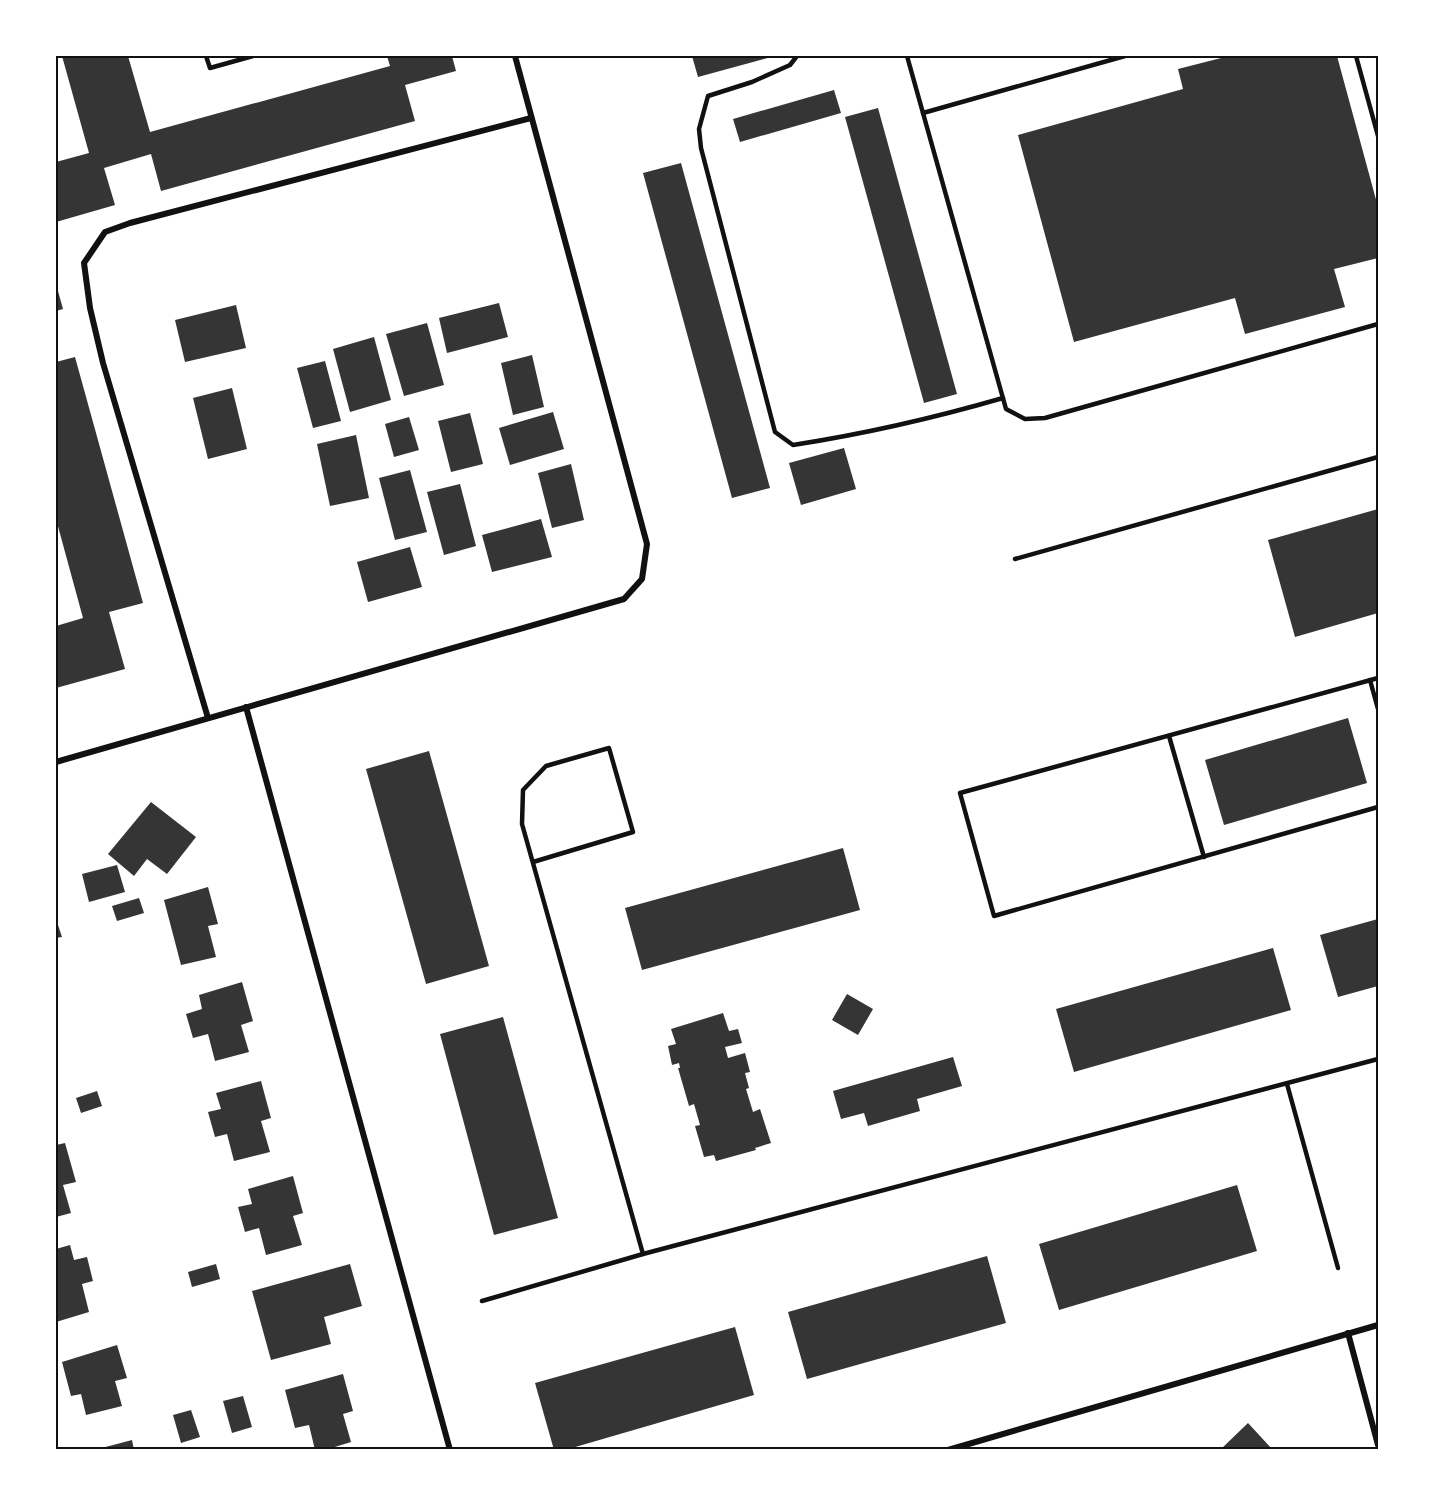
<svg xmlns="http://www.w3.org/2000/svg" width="1434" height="1505" font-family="Lato,sans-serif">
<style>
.building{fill:#353535}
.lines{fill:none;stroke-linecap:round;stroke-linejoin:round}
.service{stroke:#111;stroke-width:4.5}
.minor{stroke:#111;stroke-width:6}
.neatline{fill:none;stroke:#111;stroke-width:2}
</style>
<rect width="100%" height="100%" fill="#fff"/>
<g class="building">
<path d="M 62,56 L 128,56 L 150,132 L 390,66 L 387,56 L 452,56 L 456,71 L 405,85 L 415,121 L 161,191 L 151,154 L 104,168 L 115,205 L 56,222 L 56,162 L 89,153 Z"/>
<path d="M 692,56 L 775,56 L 698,77 Z"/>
<path d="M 1229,56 L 1337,56 L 1378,207 L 1378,258 L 1334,269 L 1345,307 L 1245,334 L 1235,298 L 1074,342 L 1018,135 L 1183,89 L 1178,69 Z"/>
<path d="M 834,90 L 841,113 L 740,142 L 733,119 Z"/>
<path d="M 878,108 L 957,394 L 924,403 L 845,117 Z"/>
<path d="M 681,163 L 770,488 L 732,498 L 643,173 Z"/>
<path d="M 56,284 L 63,309 L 56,311 Z"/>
<path d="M 499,303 L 508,337 L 447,353 L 439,318 Z"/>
<path d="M 236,305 L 246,348 L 185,362 L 175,320 Z"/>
<path d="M 427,323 L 444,385 L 404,396 L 386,334 Z"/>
<path d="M 374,337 L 391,400 L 350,412 L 333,349 Z"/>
<path d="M 532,355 L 544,407 L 513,415 L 501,363 Z"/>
<path d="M 75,357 L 143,603 L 109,612 L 125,669 L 56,688 L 56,626 L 83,618 L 56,519 L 56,362 Z"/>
<path d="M 325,361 L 341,421 L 313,428 L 297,368 Z"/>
<path d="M 232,388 L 247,449 L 208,459 L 193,398 Z"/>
<path d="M 553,412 L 564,449 L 510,465 L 499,428 Z"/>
<path d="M 470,413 L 483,464 L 451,472 L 438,421 Z"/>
<path d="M 409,417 L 419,450 L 394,457 L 385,424 Z"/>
<path d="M 356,435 L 369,498 L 330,506 L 317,444 Z"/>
<path d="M 844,448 L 856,489 L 801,505 L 789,463 Z"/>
<path d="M 571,464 L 584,520 L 552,528 L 538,473 Z"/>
<path d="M 410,470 L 427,532 L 395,540 L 379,478 Z"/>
<path d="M 460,484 L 476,546 L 444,555 L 427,492 Z"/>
<path d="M 1378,509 L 1378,613 L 1295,637 L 1268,540 Z"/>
<path d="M 541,519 L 552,557 L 492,572 L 482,535 Z"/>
<path d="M 410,547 L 422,587 L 368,602 L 357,562 Z"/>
<path d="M 1348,718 L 1367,783 L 1224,825 L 1205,760 Z"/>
<path d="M 429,751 L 489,966 L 426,984 L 366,769 Z"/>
<path d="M 151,802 L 196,837 L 167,874 L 147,859 L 134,876 L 108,854 Z"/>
<path d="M 843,848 L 860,910 L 642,970 L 625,908 Z"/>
<path d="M 117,865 L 125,892 L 89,902 L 82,874 Z"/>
<path d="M 208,887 L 218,924 L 208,926 L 216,957 L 181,965 L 164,900 Z"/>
<path d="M 139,898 L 144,913 L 117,921 L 112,906 Z"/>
<path d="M 1378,919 L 1378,986 L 1338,997 L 1320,935 Z"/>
<path d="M 56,922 L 57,922 L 62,937 L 56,938 Z"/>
<path d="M 1273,948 L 1291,1010 L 1074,1072 L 1056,1009 Z"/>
<path d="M 242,982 L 253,1021 L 241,1025 L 249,1052 L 215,1061 L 208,1034 L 193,1038 L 186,1014 L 202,1009 L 199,995 Z"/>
<path d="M 847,994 L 873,1009 L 858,1035 L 832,1020 Z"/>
<path d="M 723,1013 L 729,1031 L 738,1029 L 742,1043 L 725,1047 L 728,1058 L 745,1053 L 750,1072 L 745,1073 L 749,1088 L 746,1089 L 753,1112 L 760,1109 L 771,1143 L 755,1148 L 756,1150 L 716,1161 L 714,1155 L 704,1157 L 695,1126 L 700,1125 L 694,1104 L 689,1106 L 678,1068 L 680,1068 L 679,1063 L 672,1065 L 668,1046 L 676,1044 L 671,1029 Z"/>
<path d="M 503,1017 L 558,1218 L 494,1235 L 440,1034 Z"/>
<path d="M 953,1057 L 962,1086 L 917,1099 L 920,1111 L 868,1126 L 864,1113 L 841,1119 L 833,1091 Z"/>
<path d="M 261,1081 L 271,1118 L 261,1121 L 270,1152 L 234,1161 L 227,1134 L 215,1137 L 208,1112 L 221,1109 L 216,1093 Z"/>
<path d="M 97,1091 L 102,1106 L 81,1113 L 76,1098 Z"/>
<path d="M 65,1143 L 76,1182 L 63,1185 L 71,1213 L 56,1217 L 56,1145 Z"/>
<path d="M 293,1176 L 303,1213 L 293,1216 L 302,1245 L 266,1255 L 259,1228 L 245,1232 L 238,1207 L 252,1204 L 248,1189 Z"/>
<path d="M 1237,1185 L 1257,1251 L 1059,1310 L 1039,1244 Z"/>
<path d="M 70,1245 L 74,1260 L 87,1257 L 93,1281 L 82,1284 L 89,1312 L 56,1322 L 56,1249 Z"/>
<path d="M 987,1256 L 1006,1323 L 807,1379 L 788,1312 Z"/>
<path d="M 216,1264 L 220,1279 L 192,1287 L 188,1272 Z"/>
<path d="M 350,1264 L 362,1306 L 324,1317 L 331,1344 L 271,1360 L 252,1291 Z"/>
<path d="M 735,1327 L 754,1395 L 565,1450 L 554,1450 L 535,1383 Z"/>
<path d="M 117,1345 L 127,1378 L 115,1381 L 122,1406 L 86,1415 L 81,1394 L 71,1396 L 62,1362 Z"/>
<path d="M 343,1374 L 353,1411 L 343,1414 L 351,1442 L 325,1450 L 315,1450 L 309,1425 L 295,1428 L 285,1390 Z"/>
<path d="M 243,1396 L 252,1427 L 232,1433 L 223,1401 Z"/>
<path d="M 191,1410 L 200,1437 L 181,1443 L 173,1415 Z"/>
<path d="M 1248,1423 L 1273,1450 L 1220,1450 Z"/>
<path d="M 132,1440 L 134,1450 L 98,1450 L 98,1449 Z"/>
</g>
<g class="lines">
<g class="service">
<path d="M 206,56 L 210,68 L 253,56"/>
<path d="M 797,56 L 790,65 L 752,82 L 708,96 L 699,129 L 701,148 L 775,432 L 793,445 C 864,434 934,418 1003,398"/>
<path d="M 907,56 L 1006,409 L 1025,419 L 1045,418 L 1378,324"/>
<path d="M 1356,56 L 1378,136"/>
<path d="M 923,113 L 1125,56"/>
<path d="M 1015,559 L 1378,457"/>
<path d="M 1378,678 L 960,793 L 994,916 L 1378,807"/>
<path d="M 1370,680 L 1378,709"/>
<path d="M 1169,736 L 1204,857"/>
<path d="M 533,862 L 633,832 L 609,748 L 546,766 L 523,790 L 522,824 L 643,1254"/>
<path d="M 1287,1084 L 1338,1268"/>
<path d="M 482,1301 L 643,1254 L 1378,1059"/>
</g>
<g class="minor">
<path d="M 246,707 L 450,1450"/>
<path d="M 208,718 L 103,363 L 90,308 L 84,263 L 105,232 L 130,223 L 531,118"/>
<path d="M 56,762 L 624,599 L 642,579 L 647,544 L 515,56"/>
<path d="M 1348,1333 L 1378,1445"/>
<path d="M 948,1450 L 1378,1325"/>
</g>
</g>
<rect width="1434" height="1505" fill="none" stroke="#ffffff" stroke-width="114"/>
<rect x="57" y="57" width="1320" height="1391" class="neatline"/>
</svg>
